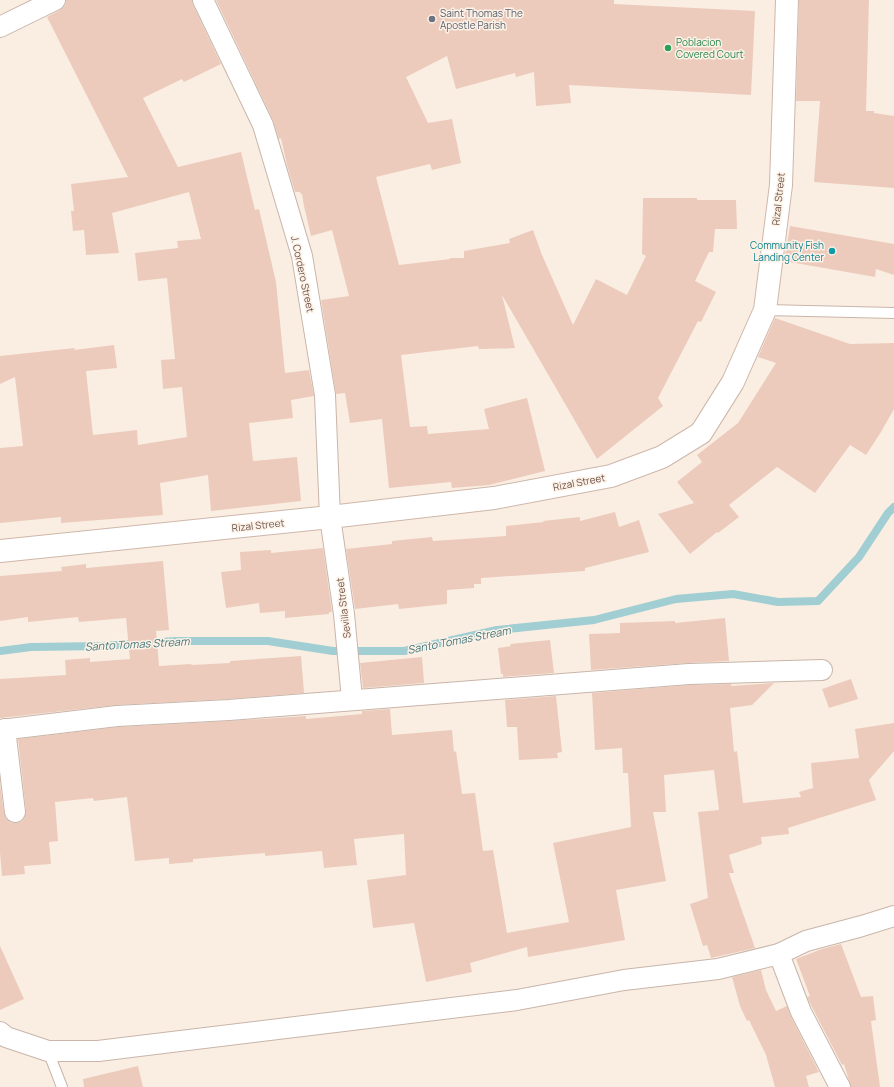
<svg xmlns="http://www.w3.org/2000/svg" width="894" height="1087" font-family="Manrope,sans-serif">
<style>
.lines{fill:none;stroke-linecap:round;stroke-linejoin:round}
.stream{stroke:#a0ced2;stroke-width:8}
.building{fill:#eccbbc}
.lane-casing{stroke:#c9b5aa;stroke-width:12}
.street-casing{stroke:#c9b5aa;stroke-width:22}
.secondary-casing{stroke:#ceb7aa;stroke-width:24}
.lane{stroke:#fff;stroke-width:10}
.street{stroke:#fff;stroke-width:20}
.secondary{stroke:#fff;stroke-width:22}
.worship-dot{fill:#6b7280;stroke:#fdf2e7;stroke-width:1.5}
.leisure-dot{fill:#2e9e5b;stroke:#fdf2e7;stroke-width:1.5}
.culture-dot{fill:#0f9aa8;stroke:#fdf2e7;stroke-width:1.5}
.labels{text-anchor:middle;stroke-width:3;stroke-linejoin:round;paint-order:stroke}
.worship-label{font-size:10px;fill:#5b616d;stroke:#fdf2e7;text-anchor:start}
.leisure-label{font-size:10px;fill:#27864d;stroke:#fdf2e7;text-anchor:start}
.street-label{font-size:10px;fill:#6e544b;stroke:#fdf2e7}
.culture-label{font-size:10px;fill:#0d838f;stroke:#fdf2e7;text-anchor:end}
.water-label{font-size:11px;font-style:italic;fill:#43767a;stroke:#fdf2e7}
</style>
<rect width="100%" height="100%" fill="#faeee2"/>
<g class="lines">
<path class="stream" d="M 0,651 L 31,647 L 102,646 L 176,641 L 268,641 L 333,651 L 404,651 L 497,630 L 594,620 L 676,599 L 733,594 L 778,602 L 818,601 L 859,557 L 888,513 L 894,507"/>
</g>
<g class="building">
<path d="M 66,0 L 192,0 L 193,5 L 221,64 L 184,82 L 182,79 L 143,98 L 178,167 L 241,152 L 255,210 L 259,209 L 276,282 L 285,373 L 309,370 L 314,396 L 291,400 L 293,418 L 249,423 L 253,461 L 297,457 L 301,501 L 211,511 L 208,475 L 160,483 L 163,515 L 61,523 L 61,517 L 0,523 L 0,448 L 23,446 L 15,377 L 0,384 L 0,356 L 75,348 L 74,350 L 114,345 L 117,368 L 86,371 L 93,435 L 137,430 L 138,445 L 187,437 L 182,387 L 163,389 L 161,360 L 175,359 L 167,278 L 138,281 L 135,253 L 178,248 L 177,241 L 201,239 L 189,192 L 112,213 L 119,253 L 86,255 L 84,230 L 73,231 L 71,211 L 74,211 L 71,184 L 128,177 L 47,17 L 60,10 L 65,6 Z"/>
<path d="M 216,0 L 614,0 L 614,4 L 755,11 L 751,95 L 569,85 L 571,103 L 536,106 L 534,72 L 516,77 L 515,73 L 456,89 L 447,56 L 406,77 L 428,123 L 452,119 L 461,163 L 432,170 L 430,164 L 376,177 L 399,265 L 450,259 L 450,258 L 464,258 L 464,251 L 510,243 L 509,239 L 533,230 L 542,255 L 573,325 L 596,279 L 627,295 L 646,256 L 642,254 L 643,198 L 697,198 L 697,200 L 736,200 L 737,229 L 715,229 L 713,252 L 709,252 L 695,281 L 716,292 L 701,322 L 698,321 L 658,398 L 663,406 L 597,459 L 502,295 L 515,348 L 479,349 L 478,346 L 401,355 L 410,427 L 427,426 L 428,434 L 489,429 L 484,409 L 527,398 L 545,471 L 489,485 L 452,488 L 451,482 L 389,488 L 382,419 L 350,423 L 345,393 L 336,394 L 321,300 L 349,296 L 332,230 L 311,236 L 304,206 L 302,194 L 301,194 L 300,192 L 295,192 L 287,165 L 281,138 L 279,139 L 273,120 Z"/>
<path d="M 799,0 L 869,0 L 866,111 L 874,111 L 874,113 L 894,116 L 894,188 L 814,182 L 820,101 L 796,101 Z"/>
<path d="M 790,226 L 894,244 L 894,275 L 876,269 L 875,277 L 784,261 Z"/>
<path d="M 775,318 L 850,344 L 894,343 L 894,409 L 881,432 L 866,455 L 850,445 L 815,493 L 777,467 L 729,505 L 739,517 L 718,533 L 717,532 L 690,554 L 658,514 L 694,503 L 677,482 L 702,462 L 697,455 L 738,423 L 776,363 L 758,357 Z"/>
<path d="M 615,512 L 619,527 L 639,520 L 649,552 L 585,568 L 585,571 L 481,578 L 481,584 L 474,584 L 474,588 L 447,590 L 447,604 L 399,609 L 398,604 L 355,609 L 346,549 L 392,544 L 392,541 L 432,537 L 433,541 L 506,536 L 506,526 L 544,522 L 543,521 L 580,517 L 580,521 Z"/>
<path d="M 323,548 L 332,612 L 329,612 L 329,614 L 285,618 L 285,611 L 260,613 L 259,603 L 226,608 L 221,572 L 241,570 L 240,552 L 271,550 L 271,553 Z"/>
<path d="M 163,561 L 169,630 L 156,631 L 159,666 L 191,664 L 192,665 L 230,663 L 230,661 L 301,656 L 304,693 L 228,699 L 116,705 L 0,718 L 0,679 L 66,675 L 65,660 L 90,658 L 90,662 L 130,659 L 126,618 L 79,622 L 78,617 L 28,622 L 28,617 L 0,621 L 0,576 L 62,571 L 61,567 L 86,564 L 86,568 Z"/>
<path d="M 725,618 L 729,661 L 688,663 L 591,670 L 589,634 L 620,633 L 620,623 L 675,621 L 675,623 Z"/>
<path d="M 550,640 L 554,673 L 503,677 L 503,674 L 501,674 L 498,648 L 511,646 L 510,644 Z"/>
<path d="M 422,657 L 424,683 L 363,688 L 360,663 Z"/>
<path d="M 851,679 L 858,699 L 829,708 L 822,689 Z"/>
<path d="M 774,683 L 752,705 L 730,708 L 734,752 L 737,751 L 743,803 L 801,797 L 799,792 L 813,788 L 811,763 L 859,758 L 855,729 L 894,723 L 894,751 L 869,780 L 876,800 L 788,828 L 789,834 L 761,837 L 762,844 L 729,855 L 734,873 L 729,873 L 755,948 L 711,958 L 707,945 L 703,946 L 690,904 L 708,898 L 698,812 L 719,810 L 714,770 L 664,775 L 666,812 L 653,812 L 666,881 L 616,890 L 625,940 L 528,957 L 527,947 L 470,963 L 472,972 L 426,982 L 414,923 L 373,928 L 367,880 L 406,875 L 404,834 L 354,839 L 357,865 L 324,868 L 322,851 L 265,856 L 265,853 L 193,859 L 193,862 L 169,864 L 169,858 L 135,861 L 127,797 L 94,801 L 93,798 L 55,802 L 58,841 L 49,842 L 51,864 L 24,866 L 25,874 L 2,876 L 0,852 L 0,784 L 4,813 L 6,819 L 11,823 L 17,823 L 22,821 L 25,817 L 26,811 L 18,739 L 118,727 L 230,721 L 306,716 L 306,719 L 362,714 L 362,711 L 390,709 L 392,735 L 452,730 L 454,752 L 456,751 L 462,794 L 475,793 L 483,851 L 493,850 L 507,933 L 569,922 L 553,843 L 631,827 L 628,773 L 623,773 L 622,748 L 595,750 L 592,693 L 690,685 L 731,684 L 731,686 Z"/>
<path d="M 556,696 L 562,752 L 557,753 L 558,758 L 519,760 L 517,727 L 507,727 L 505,700 Z"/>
<path d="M 841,944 L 861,997 L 873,996 L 876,1020 L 871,1021 L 880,1087 L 851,1087 L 844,1064 L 842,1065 L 812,1007 L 807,997 L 810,996 L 796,959 L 822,949 Z"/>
<path d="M 0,946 L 24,999 L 0,1010 Z"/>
<path d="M 761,970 L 766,990 L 776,1011 L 787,1006 L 791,1017 L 819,1072 L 806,1076 L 809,1087 L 775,1087 L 766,1055 L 749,1020 L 747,1021 L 740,1006 L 732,977 Z"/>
<path d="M 138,1066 L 143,1087 L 84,1087 L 83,1079 Z"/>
</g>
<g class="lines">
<g class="lane-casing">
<g id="lane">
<path d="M 765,310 L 894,313"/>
<path d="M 48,1051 L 62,1087"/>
</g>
</g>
<g class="street-casing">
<g id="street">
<path d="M 203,0 L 263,125 L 302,256 L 325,395 L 330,517 L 344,614 L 352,699"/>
<path d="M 0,27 L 55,0"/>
<path d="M 5,729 L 15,812"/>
<path d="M 0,730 L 117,716 L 229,710 L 689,674 L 822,670"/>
<path d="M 779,954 L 801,1012 L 840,1087"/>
<path d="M 0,1032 L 6,1037 L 48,1051 L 98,1051 L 517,1000 L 624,980 L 718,969 L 779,954 L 806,941 L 862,926 L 894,916"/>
</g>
</g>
<g class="secondary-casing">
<path id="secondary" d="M 0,551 L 330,517 L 494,498 L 611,476 L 662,457 L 701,433 L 733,382 L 765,310 L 781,185 L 787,0"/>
</g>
<use href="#lane" class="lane"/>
<use href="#street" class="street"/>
<use href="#secondary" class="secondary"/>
</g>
<circle class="worship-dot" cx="432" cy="19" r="4"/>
<circle class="leisure-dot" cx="668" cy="48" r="4"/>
<circle class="culture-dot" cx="832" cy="251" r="4"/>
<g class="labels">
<g class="worship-label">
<text x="440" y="17">Saint Thomas The<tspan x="440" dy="12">Apostle Parish</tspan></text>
</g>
<g class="leisure-label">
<text x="676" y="46">Poblacion<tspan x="676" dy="12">Covered Court</tspan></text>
</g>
<g class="street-label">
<text transform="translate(778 199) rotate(-84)" y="4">Rizal Street</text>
<text transform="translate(303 274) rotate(78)" y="4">J. Cordero Street</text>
<text transform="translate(579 482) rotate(-11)" y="4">Rizal Street</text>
<text transform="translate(258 525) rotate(-6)" y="4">Rizal Street</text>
<text transform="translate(343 608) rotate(-97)" y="4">Sevilla Street</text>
</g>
<g class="culture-label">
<text x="824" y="249">Community Fish<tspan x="824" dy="12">Landing Center</tspan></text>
</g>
<g class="water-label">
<text transform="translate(459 640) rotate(-11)" y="4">Santo Tomas Stream</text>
<text transform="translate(137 644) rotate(-3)" y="4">Santo Tomas Stream</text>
</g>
</g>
</svg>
